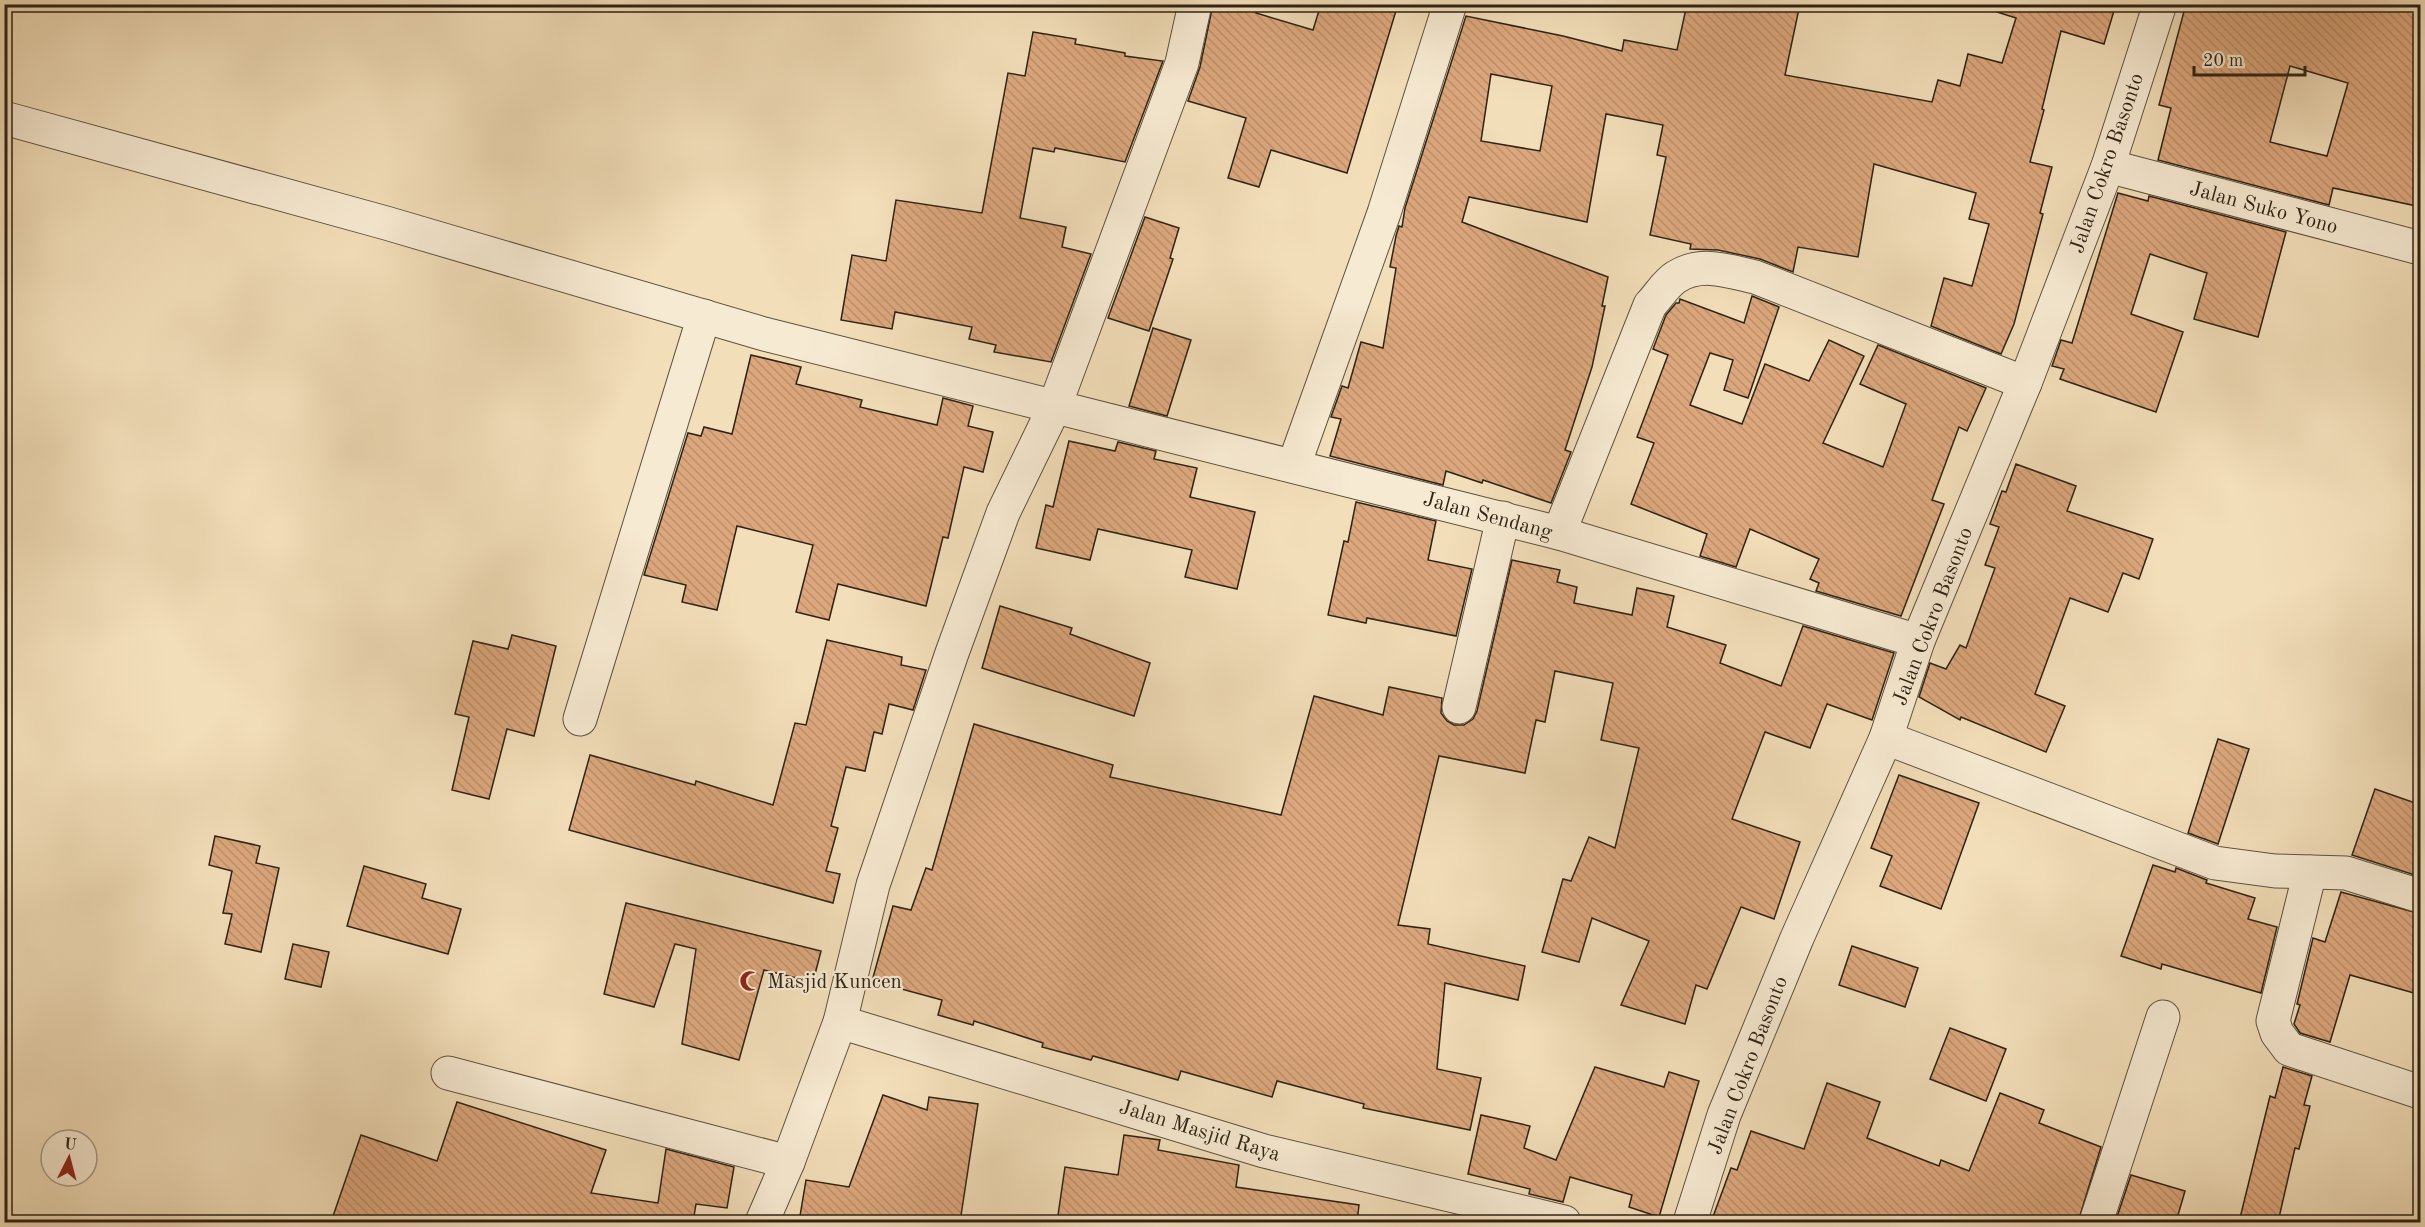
<svg xmlns="http://www.w3.org/2000/svg" width="2425" height="1227" font-family="'Old Standard TT',serif">
<style>
.building{fill:url(#building-back-hatch);stroke:#2d2316;stroke-width:1.5;fill-rule:evenodd}
.lines{fill:none;stroke-linecap:round;stroke-linejoin:round}
.minor-casing{stroke:#5e523f;stroke-width:35}
.minor{stroke:#f7ead2;stroke-width:33}
.labels{text-anchor:middle;stroke-width:4.5;stroke-linejoin:round;paint-order:stroke}
.street-label{font-size:21px;fill:#2d2316;stroke:#f7ead2}
.poi-label{font-size:21px;fill:#2d2316;stroke:#f7ead2;text-anchor:start}
</style>
<defs>
<pattern id="building-back-hatch" width="6" height="6" patternUnits="userSpaceOnUse" patternTransform="scale(1.5)"><rect width="6" height="6" fill="#dca77d"/><path d="M-1 5l2 2M0 0l6 6M5-1l2 2" fill="none" stroke="#bd8f6b"/></pattern>
</defs>
<rect width="100%" height="100%" fill="#f2deb9"/>
<filter id="stains"><feTurbulence type="fractalNoise" baseFrequency=".00333" numOctaves="4"/><feColorMatrix values="0 0 0 0 .2 0 0 0 0 .09 0 0 0 0 .02 0 0 0 .5 -.17"/></filter>
<radialGradient id="worn" r=".72"><stop offset=".6" stop-color="#630" stop-opacity="0"/><stop offset="1" stop-color="#630" stop-opacity=".3"/></radialGradient>
<g class="building">
<path d="M 1213,4 L 1258,4 L 1256,13 L 1313,30 L 1321,4 L 1398,4 L 1347,173 L 1271,150 L 1259,187 L 1228,178 L 1246,118 L 1188,101 L 1200,67 Z"/>
<path d="M 1687,4 L 1800,4 L 1785,75 L 1932,102 L 1938,80 L 1960,86 L 1968,54 L 2002,63 L 2016,18 L 1997,12 L 1998,4 L 2116,4 L 2104,44 L 2061,31 L 2042,109 L 2044,110 L 2030,162 L 2052,167 L 2040,213 L 2043,214 L 2014,324 L 2001,354 L 1931,326 L 1944,278 L 1972,286 L 1989,224 L 1969,219 L 1976,193 L 1874,164 L 1858,257 L 1798,247 L 1793,272 L 1760,259 L 1718,250 L 1690,249 L 1691,244 L 1650,235 L 1666,157 L 1657,155 L 1663,125 L 1606,114 L 1587,222 L 1469,197 L 1462,222 L 1608,277 L 1602,306 L 1605,306 L 1592,367 L 1565,450 L 1571,452 L 1551,503 L 1483,480 L 1482,483 L 1446,471 L 1443,485 L 1330,456 L 1341,419 L 1331,417 L 1342,386 L 1348,388 L 1361,342 L 1383,348 L 1396,268 L 1390,267 L 1396,236 L 1399,226 L 1402,227 L 1405,208 L 1466,16 L 1563,36 L 1622,51 L 1624,40 L 1677,50 ZM 1491,74 L 1552,86 L 1540,151 L 1481,141 Z"/>
<path d="M 2186,4 L 2421,4 L 2421,207 L 2333,188 L 2329,205 L 2158,160 L 2171,108 L 2159,105 ZM 2290,66 L 2348,83 L 2327,156 L 2270,142 Z"/>
<path d="M 1033,32 L 1076,39 L 1075,44 L 1125,53 L 1125,56 L 1163,61 L 1125,162 L 1055,148 L 1054,152 L 1033,148 L 1020,218 L 1066,227 L 1062,247 L 1091,254 L 1051,362 L 994,352 L 996,345 L 969,339 L 972,327 L 895,312 L 892,329 L 841,320 L 852,255 L 886,261 L 896,200 L 982,213 L 1008,73 L 1025,76 Z"/>
<path d="M 2118,193 L 2148,201 L 2149,196 L 2286,232 L 2258,337 L 2194,319 L 2207,273 L 2150,254 L 2131,314 L 2183,332 L 2156,412 L 2060,379 L 2064,369 L 2052,366 L 2061,340 L 2072,343 Z"/>
<path d="M 1145,217 L 1179,228 L 1170,258 L 1173,259 L 1149,331 L 1108,318 Z"/>
<path d="M 1752,296 L 1779,307 L 1748,398 L 1724,390 L 1733,360 L 1710,353 L 1690,405 L 1742,424 L 1765,364 L 1809,381 L 1829,340 L 1864,356 L 1823,443 L 1883,467 L 1906,404 L 1860,384 L 1878,345 L 1986,388 L 1967,431 L 1959,427 L 1932,500 L 1944,504 L 1901,616 L 1816,591 L 1819,583 L 1810,579 L 1819,559 L 1750,529 L 1736,567 L 1700,556 L 1707,534 L 1631,504 L 1654,443 L 1637,437 L 1668,355 L 1653,349 L 1666,315 L 1676,303 L 1679,303 L 1680,299 L 1744,323 Z"/>
<path d="M 1153,328 L 1191,340 L 1167,416 L 1129,406 Z"/>
<path d="M 751,355 L 801,367 L 796,384 L 862,400 L 860,407 L 937,425 L 943,398 L 973,406 L 968,426 L 993,432 L 983,472 L 964,467 L 948,538 L 943,537 L 926,606 L 838,584 L 829,620 L 796,612 L 813,545 L 737,526 L 717,610 L 682,602 L 686,585 L 644,575 L 688,433 L 701,436 L 704,427 L 732,434 Z"/>
<path d="M 1069,441 L 1115,451 L 1118,442 L 1156,451 L 1154,459 L 1197,468 L 1190,497 L 1255,512 L 1237,589 L 1185,577 L 1192,550 L 1098,529 L 1090,560 L 1036,548 L 1046,505 L 1053,507 Z"/>
<path d="M 2016,464 L 2076,486 L 2067,511 L 2153,539 L 2139,579 L 2123,573 L 2108,612 L 2070,598 L 2035,694 L 2065,706 L 2046,752 L 1961,717 L 1960,720 L 1919,697 L 1930,663 L 1946,669 L 1960,645 L 1966,648 L 1995,568 L 1985,565 L 1999,527 L 1990,524 L 2002,491 L 2006,492 Z"/>
<path d="M 1356,502 L 1436,521 L 1428,560 L 1472,569 L 1456,636 L 1367,618 L 1366,623 L 1328,615 L 1344,541 L 1348,542 Z"/>
<path d="M 1512,560 L 1560,570 L 1557,582 L 1577,587 L 1574,603 L 1632,615 L 1637,588 L 1674,596 L 1667,627 L 1726,645 L 1720,663 L 1781,686 L 1803,626 L 1894,653 L 1872,720 L 1827,704 L 1810,748 L 1765,732 L 1732,819 L 1800,842 L 1774,919 L 1741,907 L 1707,989 L 1696,985 L 1685,1024 L 1621,1005 L 1649,941 L 1592,918 L 1579,962 L 1542,952 L 1563,879 L 1571,881 L 1589,837 L 1615,848 L 1639,748 L 1601,740 L 1613,683 L 1555,671 L 1545,722 L 1536,720 L 1525,773 L 1439,756 L 1398,925 L 1430,929 L 1428,944 L 1525,966 L 1518,1000 L 1445,983 L 1437,1069 L 1481,1078 L 1470,1130 L 1363,1108 L 1364,1104 L 1277,1081 L 1272,1097 L 1181,1071 L 1178,1080 L 1093,1056 L 1091,1060 L 1042,1047 L 1043,1043 L 974,1021 L 973,1025 L 938,1015 L 942,1000 L 872,981 L 893,906 L 911,910 L 926,868 L 932,870 L 974,724 L 1113,765 L 1110,777 L 1281,815 L 1314,696 L 1383,715 L 1389,687 L 1442,698 L 1441,713 L 1447,721 L 1454,725 L 1464,725 L 1473,719 L 1477,711 Z"/>
<path d="M 1000,606 L 1072,628 L 1070,634 L 1150,663 L 1134,716 L 982,668 Z"/>
<path d="M 512,635 L 556,646 L 534,736 L 507,729 L 489,799 L 452,790 L 469,717 L 455,714 L 473,641 L 508,649 Z"/>
<path d="M 827,640 L 902,657 L 901,665 L 926,670 L 913,710 L 889,704 L 882,734 L 874,732 L 865,771 L 846,767 L 831,826 L 838,828 L 826,871 L 840,874 L 833,903 L 569,830 L 590,755 L 695,785 L 696,781 L 773,805 L 795,723 L 806,725 Z"/>
<path d="M 2218,739 L 2249,749 L 2218,844 L 2188,833 Z"/>
<path d="M 1899,775 L 1979,803 L 1941,909 L 1880,886 L 1892,856 L 1871,848 Z"/>
<path d="M 2375,789 L 2421,805 L 2421,877 L 2352,855 Z"/>
<path d="M 215,836 L 260,846 L 256,863 L 279,868 L 261,952 L 225,944 L 232,914 L 223,913 L 232,871 L 209,865 Z"/>
<path d="M 2153,865 L 2175,872 L 2176,868 L 2207,880 L 2206,883 L 2255,898 L 2248,919 L 2277,927 L 2261,993 L 2162,964 L 2161,969 L 2121,956 Z"/>
<path d="M 364,866 L 426,884 L 422,898 L 461,909 L 448,954 L 347,926 Z"/>
<path d="M 2341,892 L 2421,914 L 2421,995 L 2350,975 L 2330,1042 L 2300,1033 L 2294,1024 L 2300,1005 L 2297,1004 L 2313,938 L 2325,942 Z"/>
<path d="M 626,903 L 821,951 L 813,982 L 764,970 L 739,1060 L 682,1044 L 696,949 L 675,944 L 654,1007 L 604,994 Z"/>
<path d="M 293,944 L 329,952 L 321,987 L 285,979 Z"/>
<path d="M 1852,946 L 1918,968 L 1905,1007 L 1839,985 Z"/>
<path d="M 1950,1028 L 2006,1049 L 1986,1101 L 1930,1079 Z"/>
<path d="M 1595,1067 L 1664,1087 L 1669,1072 L 1699,1081 L 1659,1217 L 1629,1207 L 1632,1195 L 1570,1177 L 1563,1202 L 1529,1194 L 1530,1189 L 1468,1174 L 1481,1115 L 1530,1126 L 1524,1148 L 1556,1160 Z"/>
<path d="M 2283,1067 L 2312,1076 L 2304,1105 L 2310,1106 L 2299,1149 L 2295,1148 L 2278,1222 L 2239,1222 L 2270,1096 L 2275,1098 Z"/>
<path d="M 1827,1083 L 1880,1102 L 1867,1138 L 1939,1166 L 1941,1160 L 1969,1171 L 2000,1093 L 2044,1110 L 2039,1123 L 2101,1147 L 2078,1222 L 1711,1222 L 1731,1168 L 1737,1170 L 1751,1131 L 1804,1149 Z"/>
<path d="M 883,1095 L 927,1110 L 929,1097 L 978,1104 L 960,1222 L 799,1222 L 806,1180 L 849,1187 Z"/>
<path d="M 457,1102 L 606,1150 L 591,1193 L 658,1203 L 666,1149 L 734,1167 L 727,1208 L 696,1204 L 693,1222 L 331,1222 L 361,1135 L 437,1161 Z"/>
<path d="M 1124,1135 L 1160,1140 L 1158,1150 L 1239,1165 L 1236,1187 L 1359,1205 L 1357,1222 L 1057,1222 L 1065,1167 L 1118,1175 Z"/>
<path d="M 2131,1175 L 2185,1191 L 2176,1222 L 2135,1222 L 2117,1217 Z"/>
</g>
<g class="lines">
<g class="minor-casing">
<g id="minor">
<path d="M 4,118 L 386,223 L 764,334 L 1559,533 L 1918,641"/>
<path d="M 2108,166 L 2420,248"/>
<path d="M 1294,465 L 1384,213 L 1450,4"/>
<path d="M 1559,533 L 1650,305 C 1658,297 1666,283 1676,277 C 1701,261 1729,271 1755,277 L 2025,383"/>
<path d="M 1459,707 L 1503,518"/>
<path d="M 580,719 L 704,316"/>
<path d="M 1886,738 L 2215,863 L 2275,871 L 2346,873 L 2420,896"/>
<path d="M 2310,872 L 2273,1021 L 2277,1033 L 2289,1049 L 2420,1092"/>
<path d="M 840,1022 L 1264,1151 L 1564,1222"/>
<path d="M 448,1073 L 788,1162"/>
<path d="M 762,1222 L 788,1162 L 840,1022 L 873,885 L 952,653 L 1003,513 L 1054,408 L 1182,63 L 1195,4"/>
<path d="M 1690,1222 L 1724,1115 L 1797,938 L 1886,738 L 1918,641 L 2025,383 L 2108,166 L 2160,4"/>
<path d="M 2096,1222 L 2163,1017"/>
</g>
</g>
<use href="#minor" class="minor"/>
</g>
<defs>
<g id="mosque-bare" transform="scale(1.62)"><path d="M3.5-4.9A6 6 0 1 0 3.5 4.9A5 5 0 1 1 3.5-4.9Z" fill="#8f2418" stroke="#f7ead2" stroke-width="2.5" paint-order="stroke"/></g>
</defs>
<g fill-rule="evenodd">
<use href="#mosque-bare" x="750" y="981"/>
</g>
<g class="labels">
<g class="street-label">
<text transform="translate(2106 163) rotate(-71)" y="7">Jalan Cokro Basonto</text>
<text transform="translate(2264 207) rotate(15)" y="7">Jalan Suko Yono</text>
<text transform="translate(1488 515) rotate(15)" y="7">Jalan Sendang</text>
<text transform="translate(1932 616) rotate(-69)" y="7">Jalan Cokro Basonto</text>
<text transform="translate(1747 1065) rotate(-69)" y="7">Jalan Cokro Basonto</text>
<text transform="translate(1200 1130) rotate(17)" y="7">Jalan Masjid Raya</text>
</g>
<g class="poi-label">
<text x="767" y="988">Masjid Kuncen</text>
</g>
</g>
<rect width="2425" height="1227" fill="none" stroke="#f2deb9" stroke-width="24"/>
<rect x="6" y="6" width="2413" height="1215" fill="none" stroke="#2d2316" stroke-width="3"/>
<rect x="12" y="12" width="2401" height="1203" fill="none" stroke="#2d2316" stroke-width="1.5"/>
<g transform="translate(69 1158) rotate(6)"><circle r="28" fill="#f7ead2" stroke="#a69a87" stroke-width="1.5"/>
<path d="M0-4.5L10 22L0 15L-10 22Z" fill="#8f2418"/>
<text y="-9" font-size="16" font-weight="bold" text-anchor="middle" fill="#2d2316">U</text>
</g>
<path d="M2194 66v9h111v-9" fill="none" stroke="#2d2316" stroke-width="3"/>
<text x="2203" y="66" font-size="18" fill="#2d2316" stroke="#f7ead2" stroke-width="4.5" paint-order="stroke">20 m</text>
<rect width="100%" height="100%" filter="url(#stains)"/>
<rect width="100%" height="100%" fill="url(#worn)"/>
</svg>
